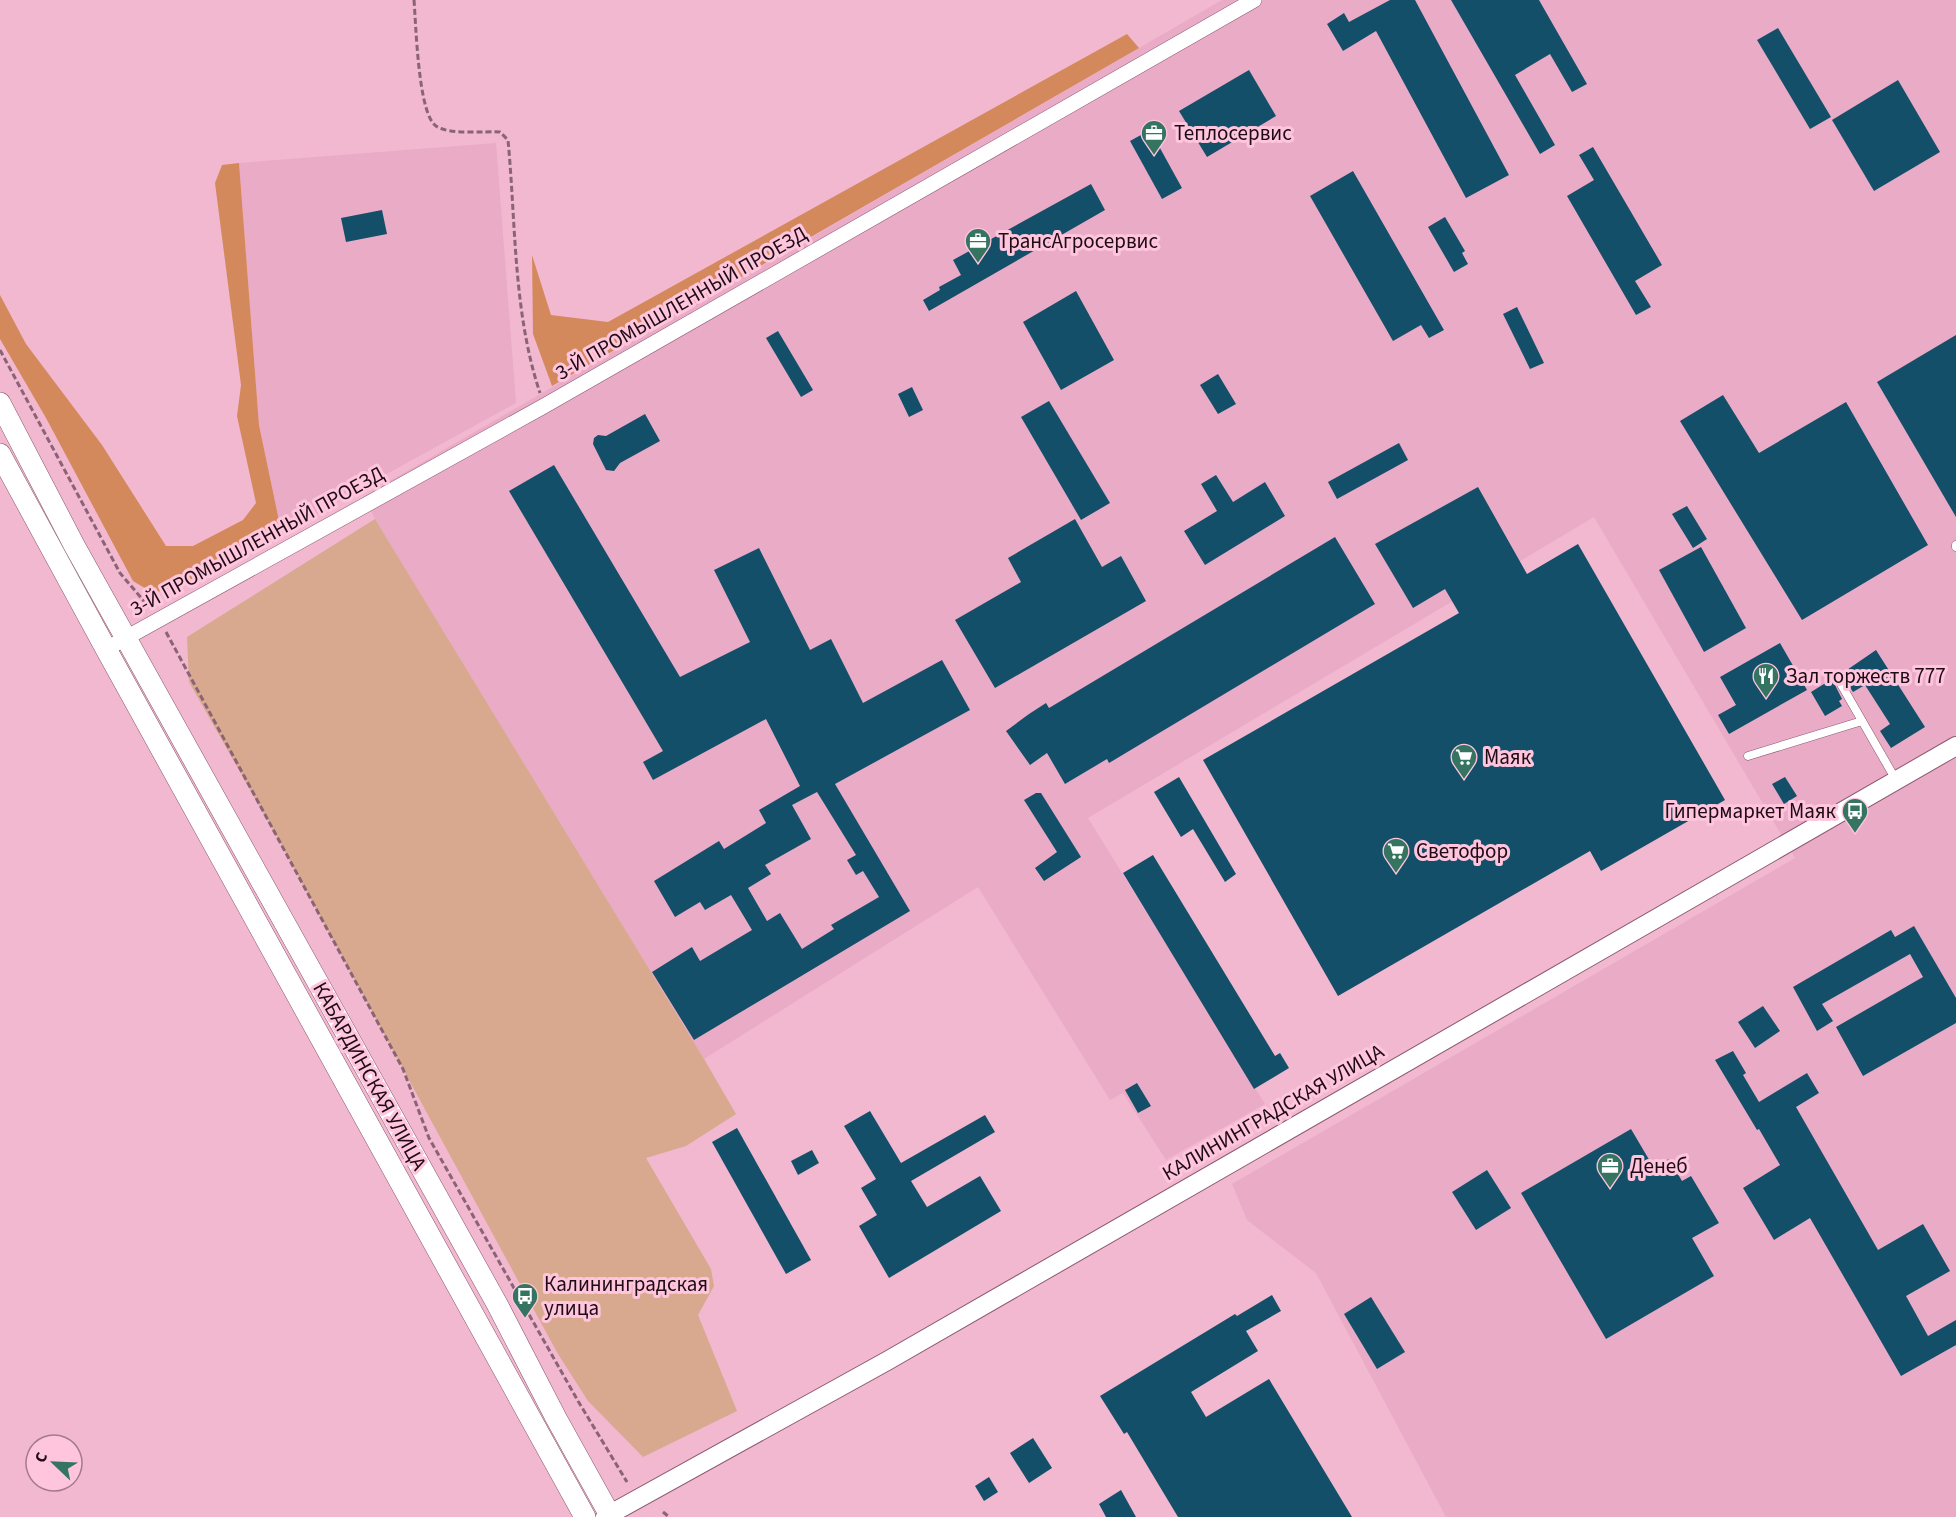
<svg xmlns="http://www.w3.org/2000/svg" width="1956" height="1517" font-family="'Source Sans 3',sans-serif">
<style>
.built{fill:#eaabc7}
.green{fill:#d8a98e}
.forest{fill:#d4895c}
.building{fill:#134f69;fill-rule:evenodd}
.lines{fill:none;stroke-linecap:round;stroke-linejoin:round}
.service-casing{stroke:#8a586f;stroke-width:9}
.minor-casing{stroke:#8a586f;stroke-width:16}
.tertiary-casing{stroke:#8a586f;stroke-width:20}
.secondary-casing{stroke:#8a586f;stroke-width:22}
.path{stroke:#8a6475;stroke-width:3;stroke-dasharray:6 3;stroke-linecap:butt}
.service{stroke:#fff;stroke-width:8}
.minor{stroke:#fff;stroke-width:15}
.tertiary{stroke:#fff;stroke-width:18}
.secondary{stroke:#fff;stroke-width:21}
.labels{text-anchor:middle;stroke-width:6;stroke-linejoin:round;paint-order:stroke}
.poi-label{font-size:21px;fill:#1e0b14;stroke:#fec5dd;text-anchor:start}
.street-label{font-size:21px;fill:#1e0b14;stroke:#fec5dd}
</style>
<rect width="100%" height="100%" fill="#f1b8d0"/>
<g class="built">
<path d="M 1222,0 L 1956,0 L 1956,1517 L 1446,1517 L 1316,1273 L 1247,1220 L 1232,1184 L 1795,858 L 1594,517 L 1088,818 L 1265,1104 L 1166,1160 L 1123,1093 L 1110,1100 L 978,887 L 704,1059 L 375,519 L 364,496 Z"/>
<path d="M 496,143 L 516,403 L 363,487 L 282,535 L 259,425 L 239,163 Z"/>
</g>
<path class="green" d="M 375,519 L 704,1059 L 736,1114 L 686,1146 L 646,1158 L 711,1269 L 714,1286 L 698,1315 L 737,1411 L 643,1457 L 588,1401 L 558,1354 L 278,839 L 189,682 L 187,637 Z"/>
<g class="forest">
<path d="M 1127,34 L 1139,48 L 552,386 L 533,334 L 532,255 L 551,315 L 608,322 Z"/>
<path d="M 239,163 L 259,425 L 282,535 L 175,587 L 153,593 L 133,581 L 46,418 L 0,339 L 0,295 L 26,344 L 102,445 L 166,546 L 193,546 L 243,520 L 256,503 L 237,416 L 241,385 L 215,183 L 222,165 Z"/>
</g>
<g class="building">
<path d="M 1390,0 L 1415,0 L 1509,175 L 1466,198 L 1376,31 L 1343,51 L 1327,24 L 1344,13 L 1349,22 Z"/>
<path d="M 1451,0 L 1539,0 L 1587,84 L 1572,92 L 1550,54 L 1515,75 L 1555,145 L 1540,154 Z"/>
<path d="M 1778,28 L 1831,117 L 1810,129 L 1757,40 Z"/>
<path d="M 1249,70 L 1276,116 L 1207,157 L 1179,111 Z"/>
<path d="M 1898,80 L 1940,152 L 1874,191 L 1832,120 Z"/>
<path d="M 1150,130 L 1182,188 L 1162,199 L 1130,141 Z"/>
<path d="M 1593,147 L 1662,265 L 1635,281 L 1651,307 L 1636,315 L 1567,196 L 1594,180 L 1579,155 Z"/>
<path d="M 1353,171 L 1444,330 L 1429,338 L 1421,325 L 1393,341 L 1310,196 Z"/>
<path d="M 1091,184 L 1105,210 L 929,311 L 923,300 L 940,290 L 939,287 L 961,275 L 953,260 Z"/>
<path d="M 382,210 L 387,234 L 346,242 L 341,218 Z"/>
<path d="M 1445,217 L 1465,251 L 1462,253 L 1468,264 L 1454,272 L 1428,227 Z"/>
<path d="M 1076,291 L 1114,360 L 1061,390 L 1023,322 Z"/>
<path d="M 1517,307 L 1544,363 L 1530,369 L 1503,314 Z"/>
<path d="M 778,331 L 813,390 L 801,397 L 766,338 Z"/>
<path d="M 1956,335 L 1956,517 L 1877,382 Z"/>
<path d="M 1218,374 L 1236,404 L 1218,414 L 1200,385 Z"/>
<path d="M 912,387 L 923,410 L 909,417 L 898,394 Z"/>
<path d="M 1723,395 L 1759,453 L 1846,402 L 1928,545 L 1802,620 L 1680,421 Z"/>
<path d="M 1049,401 L 1110,503 L 1081,520 L 1021,417 Z"/>
<path d="M 645,414 L 660,441 L 620,463 L 614,471 L 606,470 L 593,444 L 594,438 L 598,435 L 606,436 Z"/>
<path d="M 1399,443 L 1408,460 L 1337,499 L 1328,482 Z"/>
<path d="M 554,465 L 680,677 L 750,642 L 714,570 L 759,548 L 810,650 L 831,639 L 863,703 L 942,660 L 970,710 L 835,784 L 910,911 L 694,1040 L 652,972 L 692,947 L 700,961 L 752,930 L 731,895 L 705,910 L 700,902 L 675,917 L 654,881 L 719,841 L 724,849 L 766,823 L 759,810 L 800,786 L 766,719 L 653,780 L 643,762 L 663,751 L 509,491 ZM 817,792 L 856,855 L 847,860 L 856,875 L 863,871 L 879,897 L 831,925 L 834,929 L 802,949 L 780,913 L 767,921 L 748,888 L 771,874 L 765,865 L 811,839 L 792,805 Z"/>
<path d="M 1216,475 L 1233,502 L 1265,482 L 1285,516 L 1205,565 L 1184,531 L 1217,511 L 1201,484 Z"/>
<path d="M 1478,487 L 1527,574 L 1578,544 L 1725,800 L 1601,871 L 1590,851 L 1338,996 L 1203,760 L 1459,613 L 1445,589 L 1413,608 L 1375,544 Z"/>
<path d="M 1687,506 L 1707,539 L 1693,548 L 1672,514 Z"/>
<path d="M 1075,519 L 1102,567 L 1121,556 L 1146,601 L 995,688 L 955,620 L 1021,582 L 1008,558 Z"/>
<path d="M 1335,537 L 1375,604 L 1109,763 L 1107,759 L 1065,784 L 1047,753 L 1030,765 L 1006,731 L 1029,714 L 1046,703 L 1049,708 Z"/>
<path d="M 1701,547 L 1746,628 L 1704,652 L 1659,570 Z"/>
<path d="M 1780,643 L 1807,690 L 1729,734 L 1718,715 L 1736,705 L 1720,677 Z"/>
<path d="M 1876,650 L 1925,727 L 1891,748 L 1880,731 L 1890,724 L 1865,685 L 1853,692 L 1841,674 Z"/>
<path d="M 1832,679 L 1842,699 L 1839,701 L 1842,706 L 1825,716 L 1811,692 Z"/>
<path d="M 1179,777 L 1236,874 L 1225,882 L 1193,829 L 1181,837 L 1154,792 Z"/>
<path d="M 1785,777 L 1797,796 L 1784,804 L 1772,784 Z"/>
<path d="M 1036,793 L 1041,793 L 1081,857 L 1044,881 L 1035,868 L 1057,852 L 1024,800 Z"/>
<path d="M 1153,855 L 1275,1056 L 1280,1053 L 1289,1068 L 1254,1089 L 1123,873 Z"/>
<path d="M 1914,926 L 1956,998 L 1956,1023 L 1863,1076 L 1836,1027 L 1923,977 L 1910,954 L 1822,1004 L 1833,1021 L 1817,1031 L 1793,987 L 1891,930 L 1895,937 Z"/>
<path d="M 1763,1006 L 1780,1031 L 1755,1048 L 1738,1022 Z"/>
<path d="M 1733,1051 L 1746,1073 L 1743,1075 L 1759,1102 L 1807,1073 L 1819,1093 L 1796,1107 L 1878,1250 L 1923,1224 L 1950,1271 L 1906,1296 L 1928,1336 L 1956,1320 L 1956,1345 L 1901,1376 L 1810,1218 L 1774,1240 L 1743,1188 L 1780,1165 L 1759,1129 L 1757,1130 L 1715,1060 Z"/>
<path d="M 1137,1083 L 1151,1106 L 1138,1113 L 1125,1090 Z"/>
<path d="M 870,1111 L 901,1163 L 985,1115 L 995,1132 L 911,1181 L 927,1207 L 980,1176 L 1001,1211 L 889,1278 L 859,1226 L 877,1215 L 861,1188 L 876,1179 L 844,1126 Z"/>
<path d="M 737,1128 L 811,1260 L 786,1274 L 712,1142 Z"/>
<path d="M 1631,1129 L 1654,1168 L 1669,1159 L 1682,1181 L 1691,1176 L 1719,1223 L 1692,1238 L 1714,1276 L 1606,1339 L 1521,1193 Z"/>
<path d="M 812,1150 L 819,1163 L 798,1175 L 791,1161 Z"/>
<path d="M 1487,1170 L 1511,1208 L 1476,1230 L 1452,1192 Z"/>
<path d="M 1272,1295 L 1281,1311 L 1246,1331 L 1258,1351 L 1191,1392 L 1206,1417 L 1269,1379 L 1352,1517 L 1178,1517 L 1127,1432 L 1124,1434 L 1100,1396 L 1235,1314 L 1237,1316 Z"/>
<path d="M 1371,1297 L 1405,1352 L 1377,1369 L 1344,1314 Z"/>
<path d="M 1033,1438 L 1052,1468 L 1029,1483 L 1010,1453 Z"/>
<path d="M 989,1477 L 998,1492 L 984,1501 L 975,1486 Z"/>
<path d="M 1121,1490 L 1136,1517 L 1106,1517 L 1099,1504 Z"/>
</g>
<g class="lines">
<g class="service-casing">
<g id="service">
<path d="M 1956,545 L 1956,547"/>
<path d="M 1838,679 L 1896,780"/>
<path d="M 1748,756 L 1862,721"/>
</g>
</g>
<g class="minor-casing">
<path id="minor" d="M 106,649 L 544,406 L 1254,0"/>
</g>
<g class="tertiary-casing">
<path id="tertiary" d="M 605,1517 L 887,1361 L 1956,746"/>
</g>
<g class="secondary-casing">
<g id="secondary">
<path d="M 0,403 L 74,545 L 497,1304 L 556,1418 L 611,1517"/>
<path d="M 0,454 L 106,649 L 585,1517"/>
</g>
</g>
<g class="path">
<path d="M 414,0 C 416,24 418,114 436,126 C 448,135 485,131 500,132 L 508,140 C 516,224 513,312 540,393"/>
<path d="M 0,350 L 120,573 L 149,607"/>
<path d="M 166,632 L 403,1069 L 429,1138 L 578,1401 L 627,1482"/>
<path d="M 663,1512 L 668,1516"/>
</g>
<use href="#service" class="service"/>
<use href="#minor" class="minor"/>
<use href="#tertiary" class="tertiary"/>
<use href="#secondary" class="secondary"/>
</g>
<defs>
<g id="office-pin" transform="scale(1.35)"><path d="M0 17L-7.5 6A9.5 9.5 0 1 1 7.5 6Z" fill="#357461" stroke="#fec5dd"/><path d="M-6-3h4V-5.5h4V-3h4V5H-6ZM-1-4.5V-3h2v-1.5ZM-6 0V1H6V0Z" fill="#fff"/></g>
<g id="restaurant-pin" transform="scale(1.35)"><path d="M0 17L-7.5 6A9.5 9.5 0 1 1 7.5 6Z" fill="#357461" stroke="#fec5dd"/><path d="M-5-6h1v4h1v-4h1v4h1v-4h1v5L-1.5 .5V6h-2V.5L-5-1ZM5-6V6H3V1.5H1.5Q1.5-4 5-6Z" fill="#fff"/></g>
<g id="supermarket-pin" transform="scale(1.35)"><path d="M0 17L-7.5 6A9.5 9.5 0 1 1 7.5 6Z" fill="#357461" stroke="#fec5dd"/><path d="M-6-5.5h2.5l.6 2H6L4.5 2H-2.5L-4.4-4H-6ZM-1.5 3.2a1.3 1.3 0 1 0 .1 0ZM3 3.2a1.3 1.3 0 1 0 .1 0Z" fill="#fff"/></g>
<g id="bus-pin" transform="scale(1.35)"><path d="M0 17L-7.5 6A9.5 9.5 0 1 1 7.5 6Z" fill="#357461" stroke="#fec5dd"/><path d="M-5-6H5V4H4V6H2V4H-2V6H-4V4H-5ZM-3.5-4V0h7V-4ZM-3.5 1.2v1.5H-2V1.2ZM2 1.2v1.5H3.5V1.2Z" fill="#fff"/></g>
</defs>
<g fill-rule="evenodd">
<use href="#office-pin" x="1154" y="133"/>
<use href="#office-pin" x="978" y="241"/>
<use href="#restaurant-pin" x="1766" y="676"/>
<use href="#supermarket-pin" x="1464" y="757"/>
<use href="#bus-pin" x="1855" y="811"/>
<use href="#supermarket-pin" x="1396" y="851"/>
<use href="#office-pin" x="1610" y="1166"/>
<use href="#bus-pin" x="525" y="1296"/>
</g>
<g class="labels">
<g class="poi-label">
<text x="1174" y="140">Теплосервис</text>
<text x="998" y="248">ТрансАгросервис</text>
<text x="1786" y="683">Зал торжеств 777</text>
<text x="1484" y="764">Маяк</text>
<text x="1836" y="818" text-anchor="end">Гипермаркет Маяк</text>
<text x="1416" y="858">Светофор</text>
<text x="1630" y="1173">Денеб</text>
<text x="544" y="1291">Калининградская<tspan x="544" dy="24">улица</tspan></text>
</g>
<g class="street-label">
<text transform="translate(681 303) rotate(-30)" y="7">3-Й ПРОМЫШЛЕННЫЙ ПРОЕЗД</text>
<text transform="translate(257 541) rotate(-29)" y="7">3-Й ПРОМЫШЛЕННЫЙ ПРОЕЗД</text>
<text transform="translate(370 1076) rotate(61)" y="7">КАБАРДИНСКАЯ УЛИЦА</text>
<text transform="translate(1273 1112) rotate(-30)" y="7">КАЛИНИНГРАДСКАЯ УЛИЦА</text>
</g>
</g>
<g transform="translate(54 1463) rotate(293)"><circle r="28" fill="#fec5dd" stroke="#a47b8d" stroke-width="1.5"/>
<path d="M0-4.5L10 22L0 15L-10 22Z" fill="#357461"/>
<text y="-9" font-size="16" font-weight="bold" text-anchor="middle" fill="#1e0b14">С</text>
</g>
</svg>
